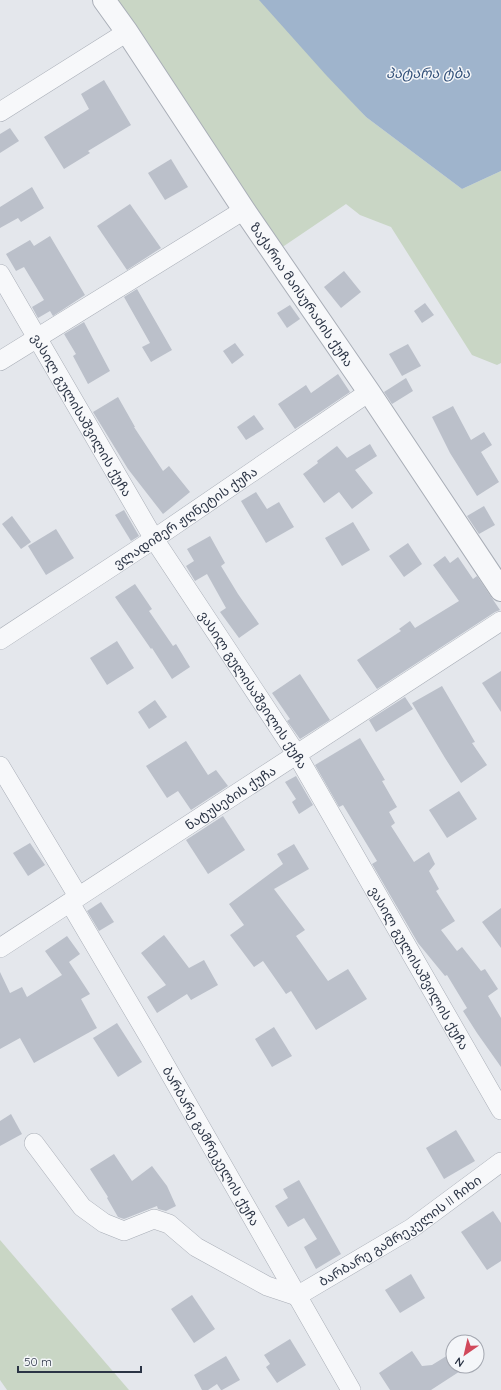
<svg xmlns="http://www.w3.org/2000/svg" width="501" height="1390" font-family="Quicksand,'Noto Sans Georgian',sans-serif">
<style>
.green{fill:#c9d6c5}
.water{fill:#9fb4cc}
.building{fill:#bbc0ca}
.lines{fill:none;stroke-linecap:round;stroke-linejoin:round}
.minor-casing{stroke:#a9aeb7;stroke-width:20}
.tertiary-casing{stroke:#a9aeb7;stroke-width:24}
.minor{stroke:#f7f8fa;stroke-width:19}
.tertiary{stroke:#f7f8fa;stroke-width:22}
.labels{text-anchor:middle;stroke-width:3;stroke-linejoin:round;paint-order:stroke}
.street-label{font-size:13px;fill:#2b3445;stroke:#f4f6f9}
.water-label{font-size:14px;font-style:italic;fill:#34527a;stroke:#f4f6f9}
</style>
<rect width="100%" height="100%" fill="#e4e7ec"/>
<g class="green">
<path d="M 114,0 L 260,0 L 366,117 L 462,189 L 501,171 L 501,363 L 497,365 L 472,355 L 391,227 L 360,215 L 346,204 L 281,248 Z"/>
<path d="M 0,1240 L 129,1390 L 7,1390 L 0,1380 Z"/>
</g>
<path class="water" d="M 259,0 L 501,0 L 501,171 L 462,189 L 366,117 L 326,75 Z"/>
<g class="building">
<path d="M 104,80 L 131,125 L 88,151 L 90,153 L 64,169 L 44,137 L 89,109 L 81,94 Z"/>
<path d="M 10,128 L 19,141 L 0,153 L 0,134 Z"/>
<path d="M 171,159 L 188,187 L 165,200 L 148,173 Z"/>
<path d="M 32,187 L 44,208 L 21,222 L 18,218 L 0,228 L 0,207 Z"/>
<path d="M 130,204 L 161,248 L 127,270 L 97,226 Z"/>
<path d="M 50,236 L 85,295 L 53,316 L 50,311 L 38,318 L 32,307 L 44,300 L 24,267 L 16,271 L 6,254 L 30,240 L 34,246 Z"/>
<path d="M 344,271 L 361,292 L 341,308 L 324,287 Z"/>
<path d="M 137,289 L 172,350 L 151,362 L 142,347 L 150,343 L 124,297 Z"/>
<path d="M 425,303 L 434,315 L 422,323 L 414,311 Z"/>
<path d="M 290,305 L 300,319 L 287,328 L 277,313 Z"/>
<path d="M 84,322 L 110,371 L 88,384 L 73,356 L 76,354 L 64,334 Z"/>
<path d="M 235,343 L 244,355 L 232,364 L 223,351 Z"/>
<path d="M 408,344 L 421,366 L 402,376 L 389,354 Z"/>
<path d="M 338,374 L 350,392 L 295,429 L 278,404 L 306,385 L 311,393 Z"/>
<path d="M 406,378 L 413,391 L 392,404 L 384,392 Z"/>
<path d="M 118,397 L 135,427 L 134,427 L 163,471 L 169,466 L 190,492 L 163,514 L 128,469 L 93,412 Z"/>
<path d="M 453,406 L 471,440 L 484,432 L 492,445 L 481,452 L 499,482 L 477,496 L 450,453 L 432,417 Z"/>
<path d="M 254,415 L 264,429 L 246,440 L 237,427 Z"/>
<path d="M 370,444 L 377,456 L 355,470 L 373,493 L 352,509 L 339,492 L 324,503 L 303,474 L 318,463 L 317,461 L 337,446 L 347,458 Z"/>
<path d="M 256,492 L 267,509 L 279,502 L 294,527 L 266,543 L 241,501 Z"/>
<path d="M 484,506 L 495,525 L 479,534 L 467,516 Z"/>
<path d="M 124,510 L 139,536 L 131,541 L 115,515 Z"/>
<path d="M 12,516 L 31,542 L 21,549 L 2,524 Z"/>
<path d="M 353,522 L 370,550 L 342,566 L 325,538 Z"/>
<path d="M 56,529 L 74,558 L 46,575 L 28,546 Z"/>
<path d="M 210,536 L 225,563 L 221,566 L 238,594 L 259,624 L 239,638 L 220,612 L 226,608 L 207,574 L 195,581 L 186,566 L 194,561 L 187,549 Z"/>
<path d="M 408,543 L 422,564 L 404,577 L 389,556 Z"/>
<path d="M 445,556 L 450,563 L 458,557 L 473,579 L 477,576 L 500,610 L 495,612 L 377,689 L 357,660 L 401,631 L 399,629 L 410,621 L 415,628 L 459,601 L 433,565 Z"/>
<path d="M 135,584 L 152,609 L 149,611 L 173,646 L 176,644 L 190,667 L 172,679 L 152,648 L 151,649 L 115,597 Z"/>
<path d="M 117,641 L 134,668 L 107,685 L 90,658 Z"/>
<path d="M 501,671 L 501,712 L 482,683 Z"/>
<path d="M 300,674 L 330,720 L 300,739 L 287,721 L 290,719 L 272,693 Z"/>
<path d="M 442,686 L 475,742 L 472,743 L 487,765 L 461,783 L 445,758 L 412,703 Z"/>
<path d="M 405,697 L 413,709 L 376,732 L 369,720 Z"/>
<path d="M 155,700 L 167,717 L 149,729 L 138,712 Z"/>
<path d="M 360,738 L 385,780 L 382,781 L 397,807 L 389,812 L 395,823 L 391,826 L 414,862 L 429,852 L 435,864 L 429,871 L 439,889 L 436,891 L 455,921 L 441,930 L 457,951 L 462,947 L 481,971 L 485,969 L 498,989 L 488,996 L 501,1018 L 501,1067 L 477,1033 L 463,1011 L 467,1008 L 447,975 L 445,976 L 418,943 L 372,864 L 377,861 L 343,805 L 339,807 L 315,765 Z"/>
<path d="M 186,741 L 208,775 L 216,770 L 228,786 L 191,810 L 178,791 L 167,798 L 146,766 Z"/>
<path d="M 296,776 L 313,805 L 299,814 L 292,802 L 296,799 L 285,782 Z"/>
<path d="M 459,791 L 477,819 L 447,838 L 429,810 Z"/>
<path d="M 223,816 L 245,850 L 208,874 L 186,840 Z"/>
<path d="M 30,843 L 45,865 L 28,876 L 13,853 Z"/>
<path d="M 294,844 L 309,869 L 274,889 L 305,930 L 296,936 L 328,981 L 348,969 L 367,999 L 316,1030 L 291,991 L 286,994 L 263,961 L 254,967 L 230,935 L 244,925 L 229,904 L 283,864 L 277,854 Z"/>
<path d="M 101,902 L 114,922 L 99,931 L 87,911 Z"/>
<path d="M 501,908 L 501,948 L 482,922 Z"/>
<path d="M 164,935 L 189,968 L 204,960 L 218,985 L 191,1000 L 187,994 L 157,1013 L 147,997 L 166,985 L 141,953 Z"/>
<path d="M 67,936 L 80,954 L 69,962 L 90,994 L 81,999 L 97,1028 L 34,1063 L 20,1038 L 0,1049 L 0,972 L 10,993 L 22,987 L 27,997 L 62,975 L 45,951 Z"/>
<path d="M 117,1023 L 142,1062 L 118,1077 L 93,1038 Z"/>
<path d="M 274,1027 L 292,1056 L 272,1067 L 255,1039 Z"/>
<path d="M 11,1114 L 22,1134 L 0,1146 L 0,1121 Z"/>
<path d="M 456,1130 L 475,1161 L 444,1179 L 426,1148 Z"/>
<path d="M 114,1154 L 132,1181 L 152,1166 L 167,1186 L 176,1206 L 166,1211 L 158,1209 L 157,1206 L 124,1219 L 118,1217 L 107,1198 L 108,1197 L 90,1169 Z"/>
<path d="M 299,1180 L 341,1254 L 316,1269 L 304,1247 L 317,1239 L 304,1218 L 288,1227 L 275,1206 L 288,1198 L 283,1189 Z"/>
<path d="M 493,1211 L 501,1223 L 501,1261 L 487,1270 L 461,1232 Z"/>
<path d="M 411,1274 L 425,1298 L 400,1313 L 385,1290 Z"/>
<path d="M 192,1295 L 215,1329 L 194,1343 L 171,1309 Z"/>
<path d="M 290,1339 L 306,1365 L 277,1383 L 266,1367 L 270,1364 L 264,1355 Z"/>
<path d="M 412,1351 L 422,1366 L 432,1365 L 453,1352 L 453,1366 L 468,1366 L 431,1390 L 390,1390 L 379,1373 Z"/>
<path d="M 226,1356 L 240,1380 L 222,1390 L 221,1390 L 217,1384 L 208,1390 L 202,1390 L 194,1375 Z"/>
</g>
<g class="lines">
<g class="minor-casing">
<g id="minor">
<path d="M 0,112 L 127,32"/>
<path id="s1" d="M 0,274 L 154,539 L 297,755 L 501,1110"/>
<path d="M 0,361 L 244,210"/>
<path id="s2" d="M 0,640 L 154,539 L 369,392"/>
<path d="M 0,766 L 78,896"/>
<path id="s3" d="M 70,903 L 152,1042 L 351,1390"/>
<path id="s4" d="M 0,948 L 501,621"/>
<path d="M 34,1143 L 82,1207 L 104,1223 L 124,1231 L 154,1219 L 169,1224 L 196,1247 L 267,1286 L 297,1296"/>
<path id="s5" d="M 297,1296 L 412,1228 L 501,1162"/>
</g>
</g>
<g class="tertiary-casing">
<g id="tertiary">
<path id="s6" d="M 104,0 L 127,32 L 244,210 L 369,392 L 501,590"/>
</g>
</g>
<use href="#minor" class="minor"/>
<use href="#tertiary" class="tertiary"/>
</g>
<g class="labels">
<g class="street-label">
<text dy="5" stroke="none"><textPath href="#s6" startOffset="355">ზაქარია მაისურაძის ქუჩა</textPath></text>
<text dy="5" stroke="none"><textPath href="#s1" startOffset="163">ვასილ გულისაშვილის ქუჩა</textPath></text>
<text dy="5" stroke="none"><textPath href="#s2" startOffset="222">ვლადიმერ ჟღნეტის ქუჩა</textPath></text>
<text dy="5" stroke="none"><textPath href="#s1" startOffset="487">ვასილ გულისაშვილის ქუჩა</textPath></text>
<text dy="5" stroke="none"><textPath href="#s4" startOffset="275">ნატუსების ქუჩა</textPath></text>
<text dy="5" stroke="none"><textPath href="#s1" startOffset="811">ვასილ გულისაშვილის ქუჩა</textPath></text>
<text dy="5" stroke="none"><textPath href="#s3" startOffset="281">ბარბარე გამრეკელის ქუჩა</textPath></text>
<text dy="5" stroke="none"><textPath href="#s5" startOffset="122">ბარბარე გამრეკელის II ჩიხი</textPath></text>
</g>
<g class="water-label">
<text x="428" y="78">პატარა ტბა</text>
</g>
</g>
<g transform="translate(465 1354) rotate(214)"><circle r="19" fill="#f4f6f9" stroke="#a4a8b1"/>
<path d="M0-3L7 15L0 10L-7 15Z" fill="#d1495b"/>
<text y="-6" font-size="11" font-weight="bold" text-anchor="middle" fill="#2b3445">N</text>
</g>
<path d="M18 1366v6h123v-6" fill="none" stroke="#2b3445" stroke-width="2"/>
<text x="24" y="1366" font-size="12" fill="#2b3445" stroke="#f4f6f9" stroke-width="3" paint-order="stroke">50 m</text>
</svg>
